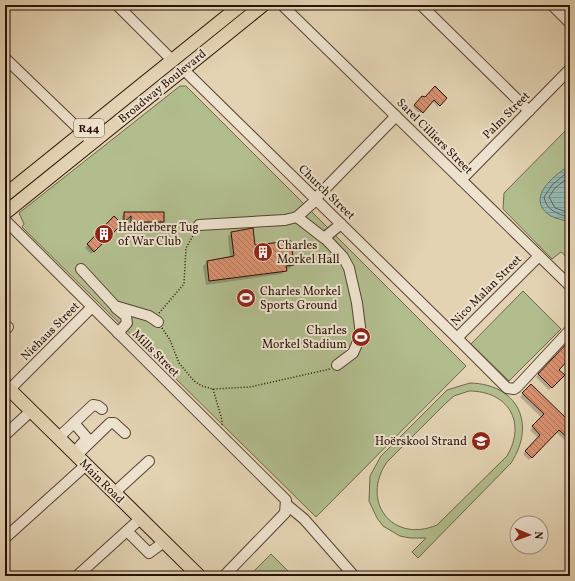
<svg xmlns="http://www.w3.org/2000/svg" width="575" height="581" font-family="Vollkorn,serif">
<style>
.park{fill:#b2bd8e;stroke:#6e684a;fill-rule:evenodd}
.water{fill:url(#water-rules);stroke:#6a756c}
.shadow{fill:#0003}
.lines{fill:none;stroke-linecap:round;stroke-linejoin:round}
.shore{stroke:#5f645c;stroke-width:1}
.building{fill:url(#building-back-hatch);stroke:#291207}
.minor-casing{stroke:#584232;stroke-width:12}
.major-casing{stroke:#291207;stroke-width:15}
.path{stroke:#291207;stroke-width:1.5;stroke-dasharray:1 2;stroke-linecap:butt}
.minor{stroke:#ede2ce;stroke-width:10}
.major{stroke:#e3d3b3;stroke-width:13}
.labels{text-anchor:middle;stroke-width:4;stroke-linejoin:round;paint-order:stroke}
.shield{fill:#ede2ce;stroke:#645043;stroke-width:1}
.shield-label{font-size:11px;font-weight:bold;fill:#291207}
.street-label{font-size:12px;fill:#291207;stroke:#ede2ce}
.poi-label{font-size:12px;fill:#291207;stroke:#ede2ce;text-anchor:start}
</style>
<defs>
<pattern id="water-rules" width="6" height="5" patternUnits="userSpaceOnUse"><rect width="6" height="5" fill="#95b7b0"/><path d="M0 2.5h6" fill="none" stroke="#809c96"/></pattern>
<pattern id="building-back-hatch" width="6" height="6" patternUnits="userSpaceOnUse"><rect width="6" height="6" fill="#da9271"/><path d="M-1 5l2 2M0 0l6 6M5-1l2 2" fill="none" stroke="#b1765b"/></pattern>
</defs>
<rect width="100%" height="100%" fill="#e3d3b3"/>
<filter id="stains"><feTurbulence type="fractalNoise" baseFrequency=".005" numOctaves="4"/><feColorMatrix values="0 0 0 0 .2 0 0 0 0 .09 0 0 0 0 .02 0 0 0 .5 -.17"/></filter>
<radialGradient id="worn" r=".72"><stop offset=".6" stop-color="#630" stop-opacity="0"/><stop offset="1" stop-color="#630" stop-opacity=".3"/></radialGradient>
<g class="park">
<path d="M 180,86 L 186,86 L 466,366 L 316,517 L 22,227 L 24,224 L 19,213 Z"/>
<path d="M 570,126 L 570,260 L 561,252 L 552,259 L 503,209 L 504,193 Z"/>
<path d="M 523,291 L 561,329 L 509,381 L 471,344 Z"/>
<path d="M 470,383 C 517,384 537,423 511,463 L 418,558 L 412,552 L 426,538 L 410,538 L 400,536 L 383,526 L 377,518 L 369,501 L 370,476 L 381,456 L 447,390 ZM 469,391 C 508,391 527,422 507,456 L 437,525 C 392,544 360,501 387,462 L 446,403 L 454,396 Z"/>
<path d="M 271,554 L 293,576 L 249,576 Z"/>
</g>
<path class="water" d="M 570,165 L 570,222 C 564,220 555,219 549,215 C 525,197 555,175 570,165 Z"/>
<g class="shadow">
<path d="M 422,97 L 446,98 L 438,107 L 432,101 L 420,114 L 413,107 Z"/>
<path d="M 125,213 L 163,222 L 160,224 L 136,224 L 128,226 L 128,217 L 122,223 L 122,216 Z"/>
<path d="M 114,218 L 121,224 L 91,254 L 85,248 Z"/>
<path d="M 232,233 L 254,246 L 293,265 L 289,269 L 286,269 L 282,274 L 206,285 L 203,266 L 207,262 L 230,258 L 228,236 Z"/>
<path d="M 570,340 L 570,357 L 557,370 L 563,375 L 549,390 L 536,377 Z"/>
<path d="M 531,385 L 570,423 L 570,445 L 556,432 L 529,460 L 523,454 L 538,438 L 530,430 L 542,418 L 520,397 Z"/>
</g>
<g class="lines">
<g class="shore">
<path d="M 570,170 L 552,185 L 544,197 C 547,212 558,213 570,218"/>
<path d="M 570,176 L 555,188 L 549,197 L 555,208 L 570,213"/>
</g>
</g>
<g class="building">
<path d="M 435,86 L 447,98 L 440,106 L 434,100 L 423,113 L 414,105 L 422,96 L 425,97 Z"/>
<path d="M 124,212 L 164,212 L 164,222 L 137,222 L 137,224 L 131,224 L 131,216 L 124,222 Z"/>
<path d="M 114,216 L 122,224 L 94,252 L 87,244 Z"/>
<path d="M 253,228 L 255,245 L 291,241 L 294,265 L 286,266 L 287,271 L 209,281 L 207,261 L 234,256 L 231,232 Z"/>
<path d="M 570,340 L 570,358 L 559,370 L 565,375 L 552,388 L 538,374 Z"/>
<path d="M 531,384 L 570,422 L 570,440 L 559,430 L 532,458 L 525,451 L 540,435 L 532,426 L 544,414 L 522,393 Z"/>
</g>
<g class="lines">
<g class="minor-casing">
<g id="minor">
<path d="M 117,5 L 173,61"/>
<path d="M 282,5 L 570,286"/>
<path d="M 421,5 L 529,111"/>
<path d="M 552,5 L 570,23"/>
<path d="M 5,58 L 87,137"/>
<path d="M 183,69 L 457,338 L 539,256"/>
<path d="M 461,180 L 570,69"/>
<path d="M 315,199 L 396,116"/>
<path d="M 297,217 L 324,238 L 341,224"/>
<path d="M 5,220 L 286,500 L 285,513 L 224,576"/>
<path d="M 199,225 L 285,220 L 297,217 L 316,200"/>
<path d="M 325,238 L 343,257 L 349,268 L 357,303 L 361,335 L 353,353 L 337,365"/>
<path d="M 81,269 L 115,306 L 149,316 L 158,322"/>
<path d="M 116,308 L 126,316 L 127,323 L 118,333"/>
<path d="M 5,330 L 8,327"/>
<path d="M 457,338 L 507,388 L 514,389 L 517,387 L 570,330"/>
<path d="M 10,389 L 92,307"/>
<path d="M 74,423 L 87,438 L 79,447"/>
<path d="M 5,435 L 31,411"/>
<path d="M 58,438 L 93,405 L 98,406 L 102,409"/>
<path d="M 76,456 L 110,423 L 114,423 L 125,433"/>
<path d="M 114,493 L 149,461"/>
<path d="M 287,505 L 304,519 L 354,576"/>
<path d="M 127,531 L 149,553 L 164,542"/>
<path d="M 5,538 L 86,465"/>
<path d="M 77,576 L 140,519"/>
</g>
</g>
<g class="major-casing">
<g id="major">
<path d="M 5,195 L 241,5"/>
<path d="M 5,213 L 263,5"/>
<path d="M 5,385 L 199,576"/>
</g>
</g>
<g class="path">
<path d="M 159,313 L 184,284 L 186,248 L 195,232"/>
<path d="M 162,328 L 170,340 L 179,363 L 194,381 L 202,386 L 213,389 L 250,387 L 330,369"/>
<path d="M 213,389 L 222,420 L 222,425"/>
</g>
<use href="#minor" class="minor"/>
<use href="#major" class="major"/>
</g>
<defs>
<g id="building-disc" transform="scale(1)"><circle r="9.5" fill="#8f2418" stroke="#ede2ce"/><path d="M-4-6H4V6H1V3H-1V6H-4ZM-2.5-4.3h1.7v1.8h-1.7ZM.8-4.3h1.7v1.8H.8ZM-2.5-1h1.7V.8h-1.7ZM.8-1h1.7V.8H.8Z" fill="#fff"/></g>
<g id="stadium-disc" transform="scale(1)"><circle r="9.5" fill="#8f2418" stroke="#ede2ce"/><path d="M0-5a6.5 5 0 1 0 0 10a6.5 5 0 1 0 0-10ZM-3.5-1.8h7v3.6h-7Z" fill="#fff"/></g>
<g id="school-disc" transform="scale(1)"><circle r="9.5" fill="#8f2418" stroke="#ede2ce"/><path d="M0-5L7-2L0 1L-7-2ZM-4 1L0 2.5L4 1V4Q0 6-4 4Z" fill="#fff"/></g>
</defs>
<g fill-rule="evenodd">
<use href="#building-disc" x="104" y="234"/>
<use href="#building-disc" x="263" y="252"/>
<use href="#stadium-disc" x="246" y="298"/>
<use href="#stadium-disc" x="361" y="337"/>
<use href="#school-disc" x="481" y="441"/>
</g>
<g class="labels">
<rect class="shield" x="74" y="119" width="30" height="18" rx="3"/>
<g class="shield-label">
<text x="89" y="132">R44</text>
</g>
<g class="street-label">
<text transform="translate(162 86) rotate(-39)" y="4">Broadway Boulevard</text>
<text transform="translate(506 115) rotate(-45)" y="4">Palm Street</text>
<text transform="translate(435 136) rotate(45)" y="4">Sarel Cilliers Street</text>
<text transform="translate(327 192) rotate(44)" y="4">Church Street</text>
<text transform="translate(486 290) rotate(-45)" y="4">Nico Malan Street</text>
<text transform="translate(50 331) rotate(-45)" y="4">Niehaus Street</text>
<text transform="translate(156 353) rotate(45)" y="4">Mills Street</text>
<text transform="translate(102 481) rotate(45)" y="4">Main Road</text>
</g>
<g class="poi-label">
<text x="118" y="231">Helderberg Tug<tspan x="118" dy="14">of War Club</tspan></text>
<text x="277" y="249">Charles<tspan x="277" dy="14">Morkel Hall</tspan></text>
<text x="260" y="295">Charles Morkel<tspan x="260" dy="14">Sports Ground</tspan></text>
<text x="347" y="334" text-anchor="end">Charles<tspan x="347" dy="14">Morkel Stadium</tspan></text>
<text x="467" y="445" text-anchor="end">Hoërskool Strand</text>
</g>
</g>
<rect width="575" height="581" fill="none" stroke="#e3d3b3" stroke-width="20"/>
<rect x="6" y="6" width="563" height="569" fill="none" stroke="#291207" stroke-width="2"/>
<rect x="10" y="10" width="555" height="561" fill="none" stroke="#291207"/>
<g transform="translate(529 535) rotate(92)"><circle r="19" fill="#ede2ce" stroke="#9f8f7e"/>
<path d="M0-3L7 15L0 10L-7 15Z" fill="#8f2418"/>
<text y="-6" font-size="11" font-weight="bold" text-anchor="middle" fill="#291207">N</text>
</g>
<rect width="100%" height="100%" filter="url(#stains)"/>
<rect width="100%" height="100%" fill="url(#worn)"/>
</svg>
